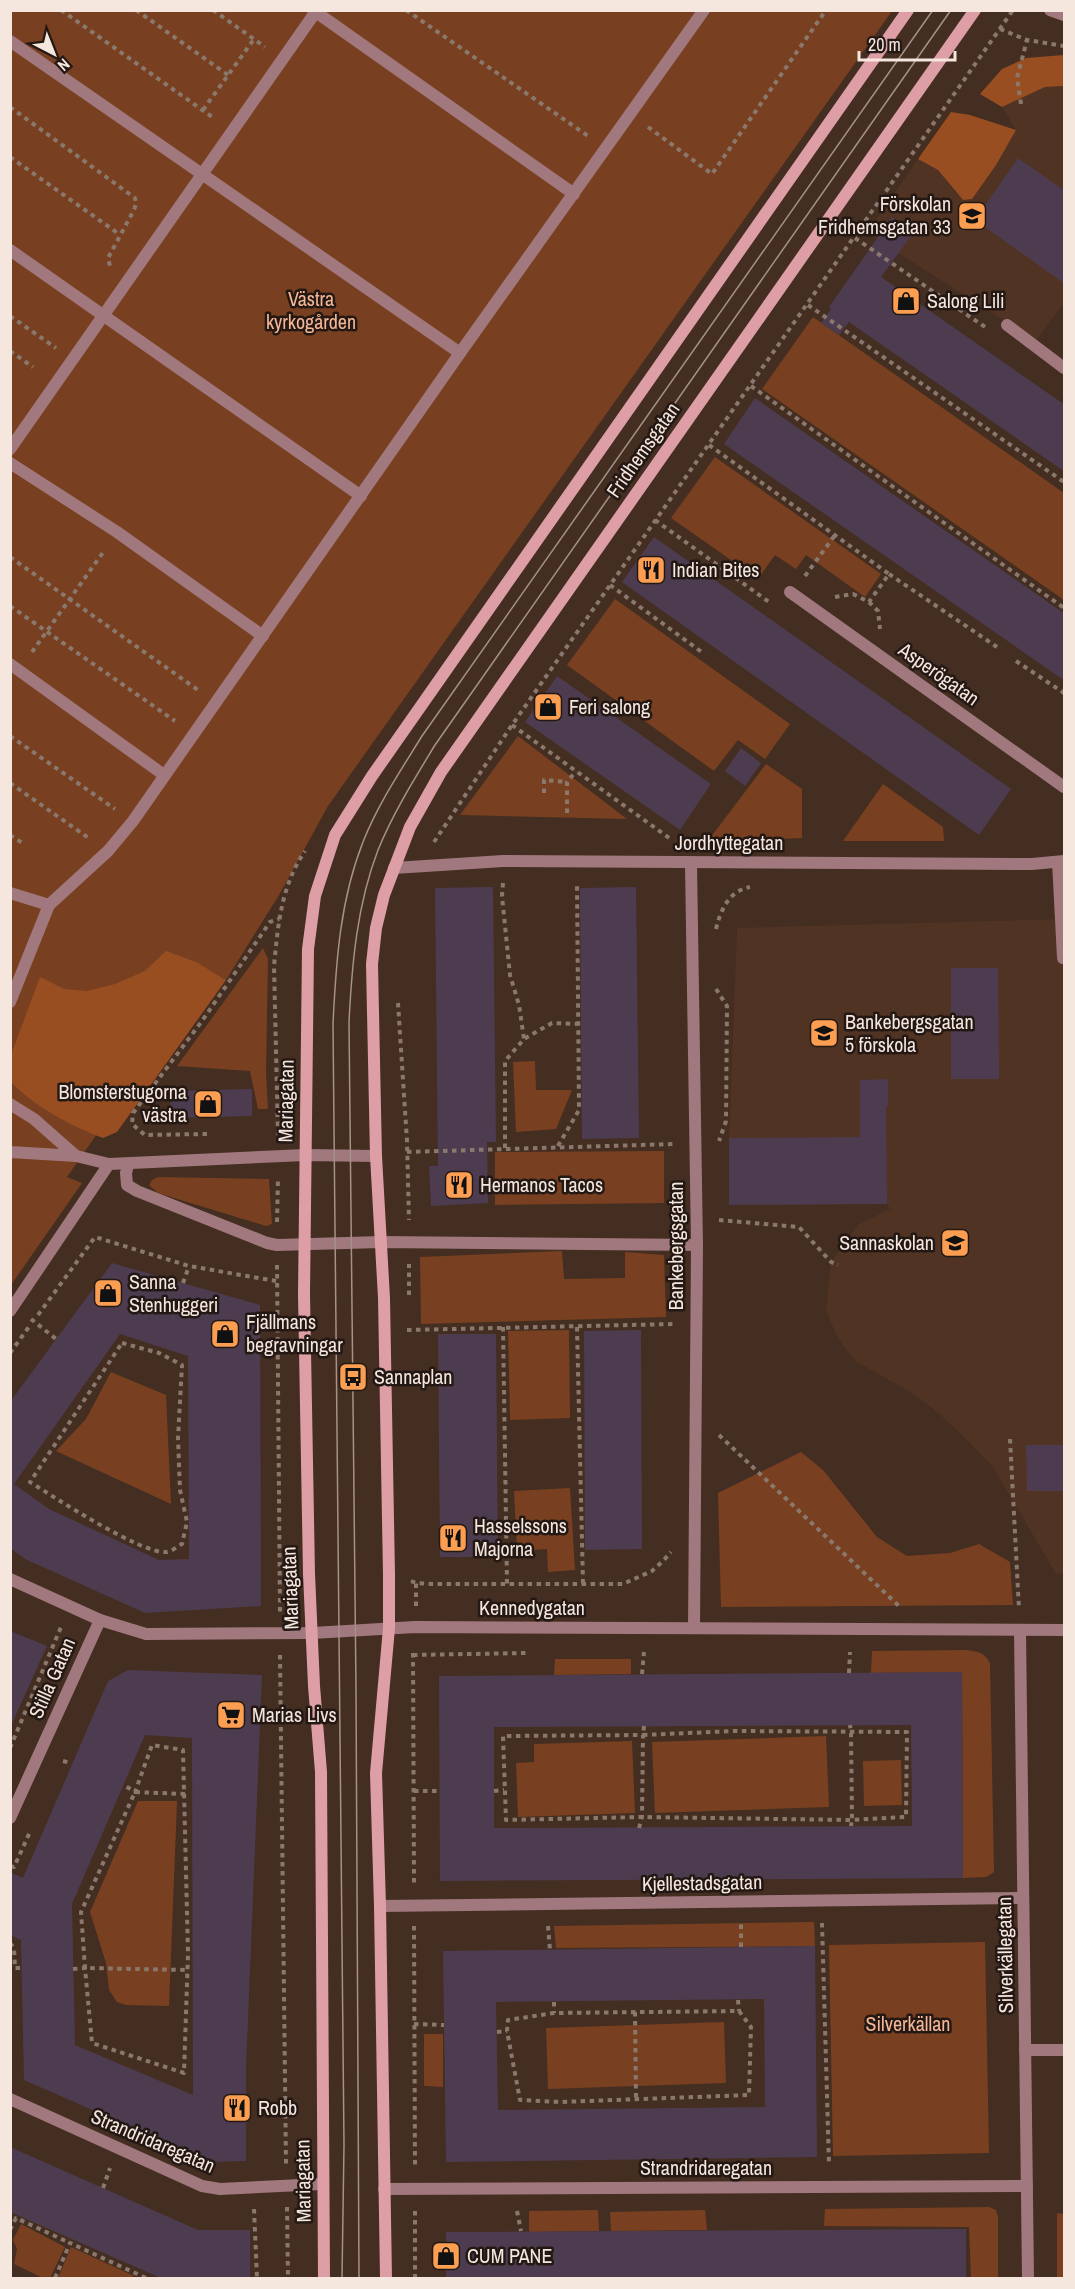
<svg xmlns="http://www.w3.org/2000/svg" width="1075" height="2289" font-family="'Archivo Narrow',sans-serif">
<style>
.built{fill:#503323}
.green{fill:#784020}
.forest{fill:#984e21}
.building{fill:#4d3c50;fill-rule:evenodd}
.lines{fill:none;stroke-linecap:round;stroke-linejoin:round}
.path{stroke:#8b786d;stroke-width:4;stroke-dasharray:4.5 4.5;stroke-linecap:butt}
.lane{stroke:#a0787d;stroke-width:12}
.street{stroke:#a0787d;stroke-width:12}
.secondary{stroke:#de9ea6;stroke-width:12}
.tram{stroke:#a59288;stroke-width:1.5}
.labels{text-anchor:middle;stroke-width:5;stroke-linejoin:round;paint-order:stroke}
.poi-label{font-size:20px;fill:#f5e6de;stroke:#231813;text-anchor:start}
.park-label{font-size:20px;fill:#f6b795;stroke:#231813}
.street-label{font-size:20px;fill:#f5e6de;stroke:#231813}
</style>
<rect width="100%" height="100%" fill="#442d21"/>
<g class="built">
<path d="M 1064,86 L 1064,303 L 1036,341 L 867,233 L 918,159 L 938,170 L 962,200 L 1016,130 L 1002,107 L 1045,87 Z"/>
<path d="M 1064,919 L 1064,1573 L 1056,1574 L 993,1467 L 957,1430 L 930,1406 L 907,1390 L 855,1361 L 837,1337 L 826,1310 L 831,1262 L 858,1225 L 890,1209 L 887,1204 L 729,1205 L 729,1138 L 737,928 Z"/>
</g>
<g class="green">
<path d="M 11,11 L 892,11 L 328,806 L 279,895 L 226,980 L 211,971 L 67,1177 L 82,1183 L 11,1285 Z"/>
<path d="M 813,317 L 1064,493 L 1064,600 L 762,389 Z"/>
<path d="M 715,457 L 881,574 L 865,597 L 806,555 L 796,569 L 775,555 L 758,579 L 671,518 Z"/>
<path d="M 615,599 L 790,724 L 765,759 L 738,740 L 714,771 L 567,665 Z"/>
<path d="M 518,736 L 627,819 L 460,815 Z"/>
<path d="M 766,764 L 802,789 L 802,838 L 707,842 Z"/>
<path d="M 883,784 L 943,827 L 944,841 L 843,841 Z"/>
<path d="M 263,948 L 268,959 L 266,1073 L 268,1109 L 258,1109 L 250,1071 L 177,1066 Z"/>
<path d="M 535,1061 L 536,1090 L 572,1090 L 556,1129 L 516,1132 L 513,1062 Z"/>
<path d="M 664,1151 L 664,1203 L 495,1205 L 495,1152 Z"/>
<path d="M 158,1177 L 269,1179 L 272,1224 L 266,1226 L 158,1193 L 149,1185 L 152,1180 Z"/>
<path d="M 562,1251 L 564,1279 L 625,1278 L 625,1252 L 664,1255 L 666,1317 L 421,1324 L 420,1257 Z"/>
<path d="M 569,1330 L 570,1418 L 510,1420 L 508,1331 Z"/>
<path d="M 111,1372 L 166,1395 L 171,1504 L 56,1451 L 86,1419 Z"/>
<path d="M 801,1452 L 823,1470 L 877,1537 L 907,1556 L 950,1553 L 979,1544 L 1010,1562 L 1013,1605 L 721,1607 L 718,1493 Z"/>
<path d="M 570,1488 L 575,1570 L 548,1572 L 547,1549 L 517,1551 L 514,1491 Z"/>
<path d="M 968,1650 C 979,1652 985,1653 990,1663 L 994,1872 L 986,1877 L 963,1878 L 962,1672 L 871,1673 L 872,1651 Z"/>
<path d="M 555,1659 L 631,1659 L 631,1674 L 554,1675 Z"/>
<path d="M 826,1736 L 829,1807 L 655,1813 L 652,1742 Z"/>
<path d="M 632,1741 L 635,1813 L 518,1817 L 516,1763 L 534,1762 L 534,1744 Z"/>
<path d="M 901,1760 L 902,1805 L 864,1806 L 863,1761 Z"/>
<path d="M 138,1801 L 177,1801 L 169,2006 L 126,2005 L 117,2002 L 109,1990 L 106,1963 L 90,1912 Z"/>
<path d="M 814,1922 L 815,1946 L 556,1948 L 554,1926 Z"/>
<path d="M 985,1942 L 989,2153 L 833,2156 L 829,1945 Z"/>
<path d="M 724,2022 L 726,2083 L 548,2089 L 546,2028 Z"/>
<path d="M 424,2034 L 443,2034 L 443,2087 L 424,2086 Z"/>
<path d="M 989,2207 L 996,2210 L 998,2217 L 998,2278 L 971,2278 L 969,2227 L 824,2226 L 825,2209 Z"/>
<path d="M 598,2210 L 599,2231 L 529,2232 L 529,2211 Z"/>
<path d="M 705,2210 L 707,2230 L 611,2231 L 610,2212 Z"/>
<path d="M 1057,2213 L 1064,2214 L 1064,2278 L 1057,2278 Z"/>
<path d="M 21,2224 L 65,2247 L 50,2278 L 43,2278 L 14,2264 L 17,2249 L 13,2240 Z"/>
<path d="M 71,2247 L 134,2276 L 129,2278 L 58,2278 Z"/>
</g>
<g class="forest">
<path d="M 1064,55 L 1064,86 L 1045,87 L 1002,107 L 980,94 L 1002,69 L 1026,58 Z"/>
<path d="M 951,112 L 970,115 L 1016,130 L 996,165 L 972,199 L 963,200 L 938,170 L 918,159 Z"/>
<path d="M 166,951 L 196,962 L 226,980 L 117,1132 L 103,1138 C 71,1126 35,1107 11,1082 L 11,1055 L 40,977 L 64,989 L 87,991 L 115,984 L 145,971 Z"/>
</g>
<g class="building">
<path d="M 1018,158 L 1065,191 L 1065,284 L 975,220 Z"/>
<path d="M 892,217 L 914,232 L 881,277 L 1065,405 L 1065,472 L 849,322 L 839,335 L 821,323 L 831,309 L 829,307 Z"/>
<path d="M 755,398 L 1065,614 L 1065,681 L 724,444 Z"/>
<path d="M 654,537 L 1011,789 L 979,835 L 622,582 Z"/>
<path d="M 557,676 L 711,784 L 680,830 L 525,722 Z"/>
<path d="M 741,748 L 761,763 L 745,786 L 725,771 Z"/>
<path d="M 493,887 L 496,1142 L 487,1142 L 488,1203 L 431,1206 L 429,1166 L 438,1166 L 435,888 Z"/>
<path d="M 636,887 L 639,1138 L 582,1139 L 580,888 Z"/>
<path d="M 951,968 L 998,968 L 999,1079 L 951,1079 Z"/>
<path d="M 888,1079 L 888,1107 L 886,1107 L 887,1204 L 729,1205 L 729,1138 L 860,1137 L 860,1080 Z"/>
<path d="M 252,1089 L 252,1116 L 170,1118 L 171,1091 Z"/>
<path d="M 112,1263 L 260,1305 L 261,1606 L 145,1613 L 25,1559 L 10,1548 L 10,1402 ZM 120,1334 L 188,1356 L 189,1559 L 159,1560 L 49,1509 L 14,1484 Z"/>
<path d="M 641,1330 L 642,1549 L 585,1550 L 584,1331 Z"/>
<path d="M 438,1334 L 496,1334 L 498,1557 L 440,1557 Z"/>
<path d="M 1026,1445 L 1065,1445 L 1065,1491 L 1027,1491 Z"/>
<path d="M 10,1631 L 47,1646 L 10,1728 Z"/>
<path d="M 128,1670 L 262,1675 L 246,2069 L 246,2161 L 211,2162 L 24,2080 L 21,1940 L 10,1935 L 10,1872 L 23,1878 L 108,1681 ZM 145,1735 L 192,1738 L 193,2095 L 75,2045 L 72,1904 Z"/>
<path d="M 962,1672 L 963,1878 L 440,1881 L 439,1676 ZM 911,1725 L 912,1826 L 494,1828 L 494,1727 Z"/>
<path d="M 815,1946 L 817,2157 L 446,2162 L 443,1951 ZM 764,1999 L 765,2107 L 498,2110 L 496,2002 Z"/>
<path d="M 10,2147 L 198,2230 L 250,2230 L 250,2278 L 161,2278 L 10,2212 Z"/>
<path d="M 966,2229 L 966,2278 L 446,2278 L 446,2232 Z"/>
</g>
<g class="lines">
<g class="path">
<path d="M 61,10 L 215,119"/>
<path d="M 136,10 L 228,75"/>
<path d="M 213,10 L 265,47"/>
<path d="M 406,10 L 588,136"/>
<path d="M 1000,29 L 1027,40 L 1064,46"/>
<path d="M 1021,104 L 1017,78 L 1027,40"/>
<path d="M 10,107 L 135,198 L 136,204 L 134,210 L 108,258 L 110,266"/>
<path d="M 203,110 L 254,39"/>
<path d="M 648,127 L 712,174 L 826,10"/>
<path d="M 10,157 L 119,234"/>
<path d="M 855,238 L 985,327"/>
<path d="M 808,305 L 1064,482"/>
<path d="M 10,316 L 56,348"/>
<path d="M 10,351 L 33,367"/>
<path d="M 751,386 L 1064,608"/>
<path d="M 709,445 L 889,574 L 869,602"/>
<path d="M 655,520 L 769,602"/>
<path d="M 10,557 L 198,690"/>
<path d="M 889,574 L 997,647"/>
<path d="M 805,576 L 835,535"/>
<path d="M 610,585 L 703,653"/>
<path d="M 835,597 L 853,594 L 869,602 L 878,611 L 880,629"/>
<path d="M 10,606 L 175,721"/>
<path d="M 32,652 L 104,551"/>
<path d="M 1016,661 L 1064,693"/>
<path d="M 512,725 L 672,840"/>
<path d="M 10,736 L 115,809"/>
<path d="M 10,783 L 90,839"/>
<path d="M 544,793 L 544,780 L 567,782"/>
<path d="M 567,813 L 567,782 L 576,771"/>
<path d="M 10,835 L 24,844"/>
<path d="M 434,842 L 512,725 L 1013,10"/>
<path d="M 503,883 L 502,896 L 510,975 L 519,1005 L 524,1039"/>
<path d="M 716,929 C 721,909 729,891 750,887"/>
<path d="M 716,989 L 727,1006 L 726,1121 L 719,1141"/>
<path d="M 398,1003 L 407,1141 L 409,1220"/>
<path d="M 207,1134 L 145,1135 L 132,1124 L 133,1113 L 202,1021 L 270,922 L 279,919"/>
<path d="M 278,1135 L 274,966 C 278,925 281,886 305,851"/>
<path d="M 558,1146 L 579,1110 L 577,883"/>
<path d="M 505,1148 L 505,1061 L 524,1039 L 552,1023 L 578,1024"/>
<path d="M 407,1152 L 674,1144"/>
<path d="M 719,1220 L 799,1227 L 831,1262 L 838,1265"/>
<path d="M 277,1222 L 278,1178"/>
<path d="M 277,1265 L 280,1612"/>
<path d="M 183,1283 L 189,1266"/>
<path d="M 409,1295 L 409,1264"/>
<path d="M 38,1315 L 95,1237 L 189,1266 L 276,1281"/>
<path d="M 31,1319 L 56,1339"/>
<path d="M 503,1327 L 507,1584"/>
<path d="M 577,1327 L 583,1584"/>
<path d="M 407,1330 L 675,1324"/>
<path d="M 122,1343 L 159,1353 L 182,1365 L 178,1438 L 180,1490 L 187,1522 L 182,1544 C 178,1546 171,1552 166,1552 C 141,1554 54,1497 30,1482 Z"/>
<path d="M 10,1353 L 31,1324"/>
<path d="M 719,1435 L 900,1607"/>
<path d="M 1010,1439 L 1019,1609"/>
<path d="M 411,1581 L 416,1583 L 432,1584 L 623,1584 L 652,1571 L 663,1561 L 671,1552"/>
<path d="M 416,1606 L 416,1583"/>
<path d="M 413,1653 L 414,1885"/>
<path d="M 280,1655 L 286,2164"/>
<path d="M 413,1655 L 526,1653"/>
<path d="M 849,1673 L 850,1652"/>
<path d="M 642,1674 L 644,1652"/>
<path d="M 644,1726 L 643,1735 L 734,1731 L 907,1732 L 906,1817 L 852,1820 L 851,1733 L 850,1725"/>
<path d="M 10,1748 L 61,1627"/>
<path d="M 63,1761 L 71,1763"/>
<path d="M 414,1791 L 439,1791"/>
<path d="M 494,1791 L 504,1790"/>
<path d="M 185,1794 L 135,1792 L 81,1912 L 85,1968 L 187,1970"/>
<path d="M 639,1828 L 642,1817 L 643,1735 L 503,1736 L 506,1820 L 642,1817 L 852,1820 L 851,1826"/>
<path d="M 10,1866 L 14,1867 L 30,1832"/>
<path d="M 822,1923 L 829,2165"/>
<path d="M 414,1926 L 415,2167"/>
<path d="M 548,1926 L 550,1950"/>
<path d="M 10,1943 L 14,1948 L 15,1968 L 22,1968"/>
<path d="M 741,1947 L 741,1923"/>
<path d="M 73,1969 L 85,1968 L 92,2043 L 184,2073 L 188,1954 L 183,1750 L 152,1745 L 135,1792 L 124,1785"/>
<path d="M 738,2000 L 739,2011"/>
<path d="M 554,2002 L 554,2013"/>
<path d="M 739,2011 L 751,2027 L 749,2095 L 561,2102 L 520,2100 L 507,2031 L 508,2020 L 554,2013 Z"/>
<path d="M 635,2012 L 636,2099"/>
<path d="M 414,2024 L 444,2025"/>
<path d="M 497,2032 L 507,2031"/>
<path d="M 103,2188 L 110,2168"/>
<path d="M 287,2207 L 288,2278"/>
<path d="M 254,2209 L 257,2278"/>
<path d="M 415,2211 L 415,2278"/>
<path d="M 517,2211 L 521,2231"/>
<path d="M 10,2230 L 16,2218 L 70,2243"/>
<path d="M 55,2278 L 70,2243 L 146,2278"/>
</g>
<g class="lane">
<path d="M 313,10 L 574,194"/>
<path d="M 10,41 L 460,353"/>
<path d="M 10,250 L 361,496"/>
<path d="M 10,449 L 317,10"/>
<path d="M 10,463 L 117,532 L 263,636"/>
<path d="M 10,664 L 164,775"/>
<path d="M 1058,862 L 1063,958"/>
<path d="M 10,893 L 49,905"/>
<path d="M 10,1002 L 49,905 L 108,851 L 133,821 L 460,353 L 704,10"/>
<path d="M 10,1104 L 34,1119 L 76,1156"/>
<path d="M 10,1152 L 76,1156 L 109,1164"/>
</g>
<g class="street">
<path d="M 1050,10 L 1064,15"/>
<path d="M 1007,325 L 1064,368"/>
<path d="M 790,592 L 1064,787"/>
<path d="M 691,864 L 697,1245 L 694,1628"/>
<path d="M 394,868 L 503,861 L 1032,864 L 1064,861"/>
<path d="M 128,1165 L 126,1173 L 127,1185 L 137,1191 L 267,1243 L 277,1245 L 381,1242 L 697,1245"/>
<path d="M 10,1311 L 109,1164 L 305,1155 L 376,1156"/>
<path d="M 10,1579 L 100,1620 L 146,1634 L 312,1633 L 415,1627 L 1064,1630"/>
<path d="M 1020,1631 L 1028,2278"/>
<path d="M 10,1818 L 100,1620"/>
<path d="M 380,1906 L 1023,1898"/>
<path d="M 1025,2050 L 1064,2050"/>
<path d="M 10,2099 L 202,2186 L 220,2189 L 322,2184"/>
<path d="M 384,2189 L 1027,2186"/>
</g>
<g class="secondary">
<path d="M 324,2278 L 321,1772 L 314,1686 L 309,1574 L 304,1294 L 308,949 L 315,896 L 335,835 L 372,776 L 908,10"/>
<path d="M 386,2278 L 380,1906 L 376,1773 L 389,1628 L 389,1575 L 384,1298 L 376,1156 L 372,964 L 376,928 L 384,895 L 410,827 L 441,772 L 975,10"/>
</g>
<g class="tram">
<path d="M 342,2278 L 344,2145 L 333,1024 C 336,962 340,900 363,842 C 378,804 401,770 422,736 L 933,10"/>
<path d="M 359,2278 L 356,1688 L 349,1022 C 352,963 357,905 378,850 C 393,813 415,778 435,745 L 951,10"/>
</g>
</g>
<defs>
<g id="school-square" transform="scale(1.5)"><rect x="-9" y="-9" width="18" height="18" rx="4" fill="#fc9e52" stroke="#231813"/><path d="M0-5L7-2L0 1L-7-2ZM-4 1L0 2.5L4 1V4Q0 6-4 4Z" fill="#111"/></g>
<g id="shop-square" transform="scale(1.5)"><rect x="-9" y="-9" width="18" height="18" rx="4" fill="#fc9e52" stroke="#231813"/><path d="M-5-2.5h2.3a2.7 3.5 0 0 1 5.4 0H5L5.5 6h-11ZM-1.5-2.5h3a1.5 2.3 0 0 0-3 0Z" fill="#111"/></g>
<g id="restaurant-square" transform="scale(1.5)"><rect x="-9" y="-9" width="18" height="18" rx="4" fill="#fc9e52" stroke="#231813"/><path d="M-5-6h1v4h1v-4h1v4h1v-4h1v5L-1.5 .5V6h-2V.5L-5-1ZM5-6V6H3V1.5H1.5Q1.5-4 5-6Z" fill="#111"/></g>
<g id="bus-square" transform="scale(1.5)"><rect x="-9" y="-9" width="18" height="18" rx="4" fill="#fc9e52" stroke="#231813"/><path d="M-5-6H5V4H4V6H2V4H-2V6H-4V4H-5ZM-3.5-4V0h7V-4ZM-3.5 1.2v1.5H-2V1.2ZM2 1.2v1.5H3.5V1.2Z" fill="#111"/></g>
<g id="supermarket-square" transform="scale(1.5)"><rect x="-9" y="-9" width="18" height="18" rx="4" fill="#fc9e52" stroke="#231813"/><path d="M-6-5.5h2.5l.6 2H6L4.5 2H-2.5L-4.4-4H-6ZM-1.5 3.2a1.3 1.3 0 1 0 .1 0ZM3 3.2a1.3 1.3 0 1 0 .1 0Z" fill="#111"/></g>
</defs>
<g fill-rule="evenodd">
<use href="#school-square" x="972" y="216"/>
<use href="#shop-square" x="906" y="301"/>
<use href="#restaurant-square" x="651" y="570"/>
<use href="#shop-square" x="548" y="707"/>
<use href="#school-square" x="824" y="1033"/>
<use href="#shop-square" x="208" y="1104"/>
<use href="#restaurant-square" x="459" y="1185"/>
<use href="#school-square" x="955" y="1243"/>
<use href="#shop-square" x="108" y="1293"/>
<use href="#shop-square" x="225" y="1334"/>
<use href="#bus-square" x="353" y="1377"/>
<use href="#restaurant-square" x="453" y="1538"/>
<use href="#supermarket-square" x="231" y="1715"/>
<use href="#restaurant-square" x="237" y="2108"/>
<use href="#shop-square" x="446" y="2256"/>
</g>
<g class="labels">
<g class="poi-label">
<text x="951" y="211" text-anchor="end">Förskolan<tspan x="951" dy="23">Fridhemsgatan 33</tspan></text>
<text x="927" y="308">Salong Lili</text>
<text x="672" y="577">Indian Bites</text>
<text x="569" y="714">Feri salong</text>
<text x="845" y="1029">Bankebergsgatan<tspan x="845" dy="23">5 förskola</tspan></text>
<text x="187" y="1099" text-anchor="end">Blomsterstugorna<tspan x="187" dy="23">västra</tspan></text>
<text x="480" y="1192">Hermanos Tacos</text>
<text x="934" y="1250" text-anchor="end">Sannaskolan</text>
<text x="129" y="1289">Sanna<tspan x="129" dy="23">Stenhuggeri</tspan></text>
<text x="246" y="1329">Fjällmans<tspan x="246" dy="23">begravningar</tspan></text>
<text x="374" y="1384">Sannaplan</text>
<text x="474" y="1533">Hasselssons<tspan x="474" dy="23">Majorna</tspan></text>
<text x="252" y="1722">Marias Livs</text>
<text x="258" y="2115">Robb</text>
<text x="467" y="2263">CUM PANE</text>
</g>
<g class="park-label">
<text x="311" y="306">Västra<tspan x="311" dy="23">kyrkogården</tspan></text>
<text x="908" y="2031">Silverkällan</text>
</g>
<g class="street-label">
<text transform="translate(643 450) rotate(-55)" y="7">Fridhemsgatan</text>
<text transform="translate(939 674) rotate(35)" y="7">Asperögatan</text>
<text x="729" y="850">Jordhyttegatan</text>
<text transform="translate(286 1101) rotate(-89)" y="7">Mariagatan</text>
<text transform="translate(676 1246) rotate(-90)" y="7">Bankebergsgatan</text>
<text transform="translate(290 1588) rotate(-92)" y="7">Mariagatan</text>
<text x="532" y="1615">Kennedygatan</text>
<text transform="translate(52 1678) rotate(-66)" y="7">Stilla Gatan</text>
<text transform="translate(702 1883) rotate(-1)" y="7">Kjellestadsgatan</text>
<text transform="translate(1005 1955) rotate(-91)" y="7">Silverkällegatan</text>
<text transform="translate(153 2141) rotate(23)" y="7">Strandridaregatan</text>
<text x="706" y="2175">Strandridaregatan</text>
<text transform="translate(303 2181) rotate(-91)" y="7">Mariagatan</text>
</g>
</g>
<rect width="1075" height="2289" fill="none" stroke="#f5e6de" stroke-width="24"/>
<g transform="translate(54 54) rotate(138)" stroke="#231813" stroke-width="4.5" paint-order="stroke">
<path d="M0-4.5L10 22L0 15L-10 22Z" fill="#f5e6de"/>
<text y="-9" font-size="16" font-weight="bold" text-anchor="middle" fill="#f5e6de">N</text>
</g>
<path d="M859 51v9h96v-9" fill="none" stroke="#f5e6de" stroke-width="3"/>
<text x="868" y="51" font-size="18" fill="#f5e6de" stroke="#231813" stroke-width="4.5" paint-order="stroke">20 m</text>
</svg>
